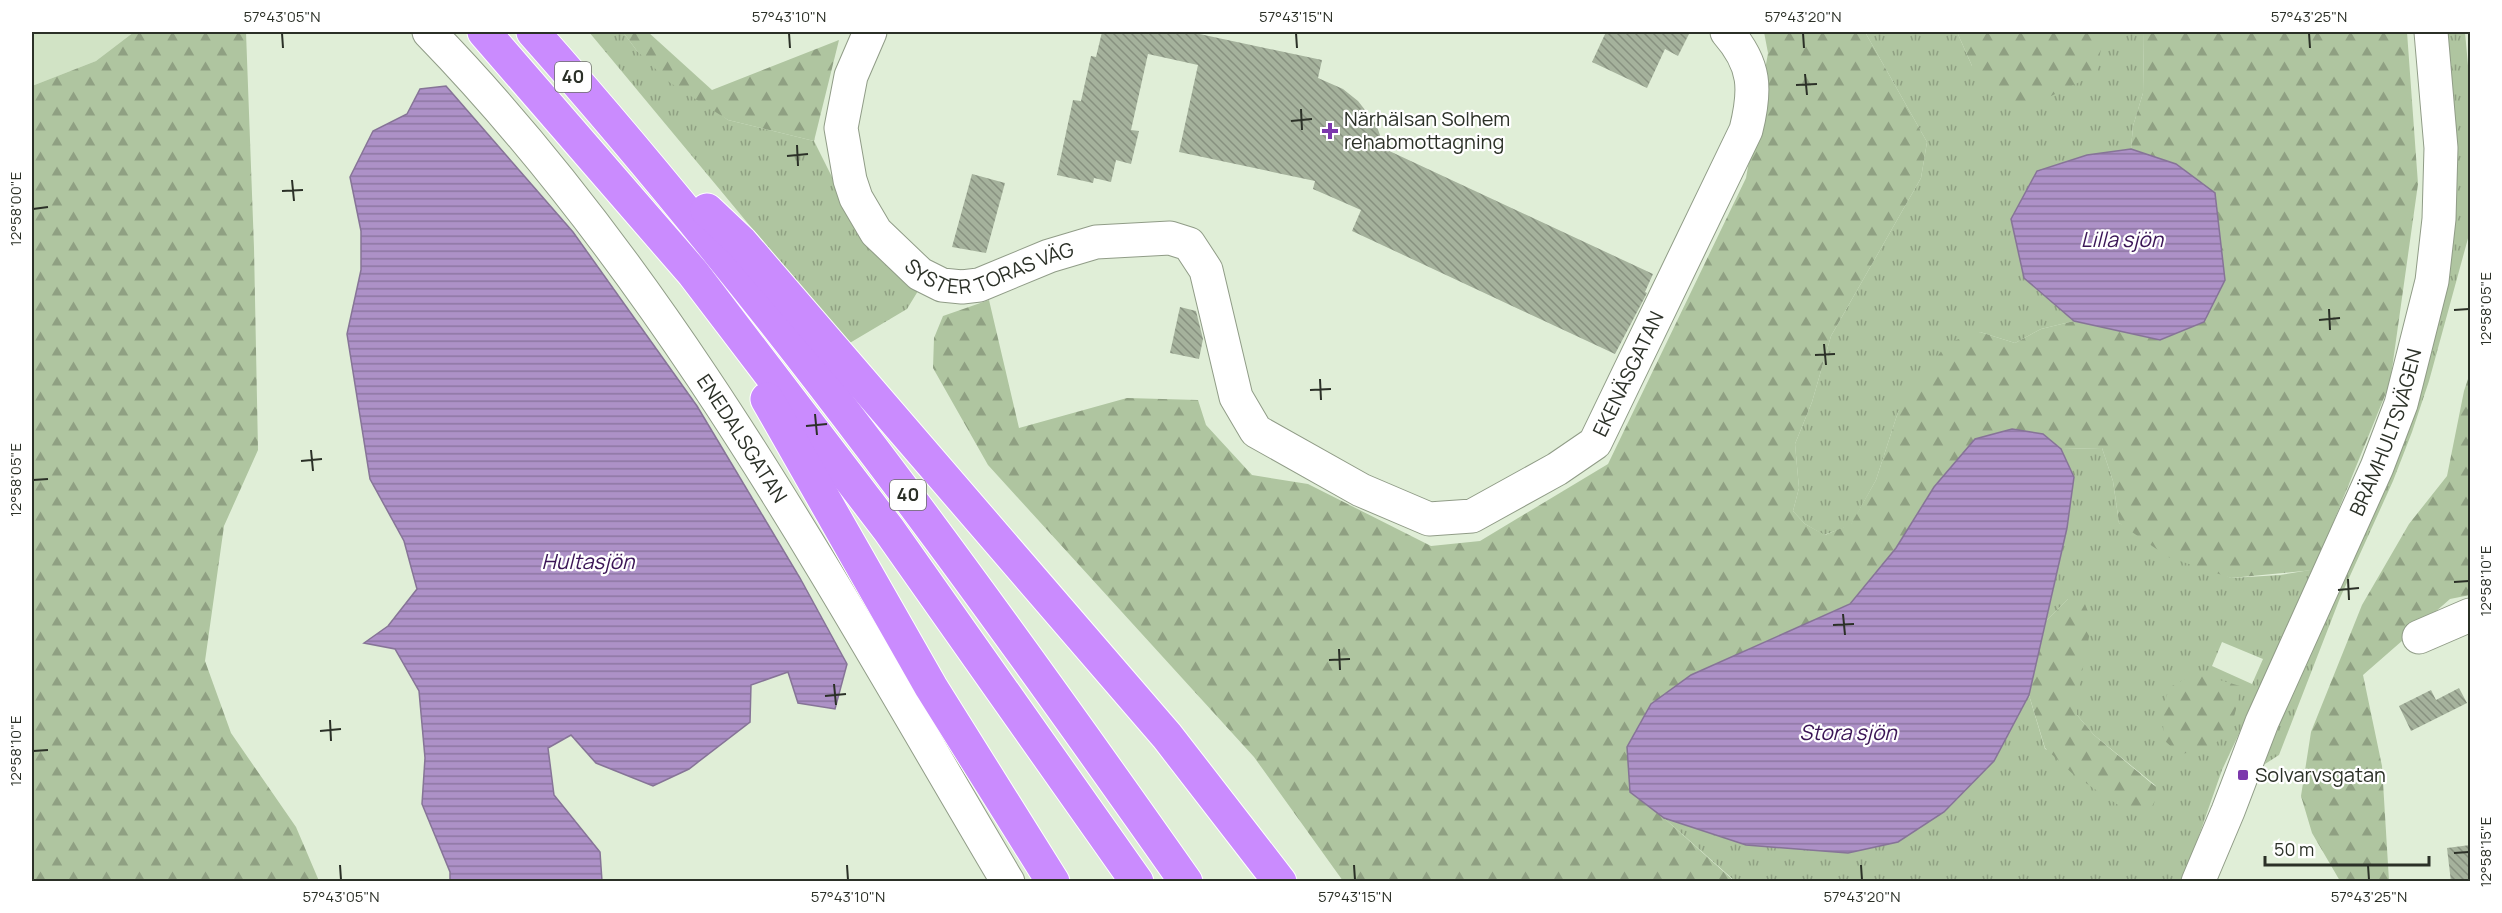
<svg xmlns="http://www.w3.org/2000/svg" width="2502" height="913" font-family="Manrope,sans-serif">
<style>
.built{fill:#d1e3c5}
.grass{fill:url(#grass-tufts);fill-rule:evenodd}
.forest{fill:url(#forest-firs)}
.water{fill:url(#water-rules);stroke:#867497;stroke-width:1.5}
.building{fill:url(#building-back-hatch)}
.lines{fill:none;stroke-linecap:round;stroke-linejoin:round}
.minor-casing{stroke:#909c87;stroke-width:35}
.highway-casing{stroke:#fff;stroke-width:35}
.minor{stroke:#fff;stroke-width:33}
.highway{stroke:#ca8bfe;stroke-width:33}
.ticks{fill:none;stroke:#2b3027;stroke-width:2}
.poi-dot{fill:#7c38ac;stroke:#fff;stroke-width:2}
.labels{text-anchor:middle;stroke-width:4.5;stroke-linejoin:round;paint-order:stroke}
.shield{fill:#fff;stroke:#6b6e68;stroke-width:1.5}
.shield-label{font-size:18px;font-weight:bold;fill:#2b3027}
.poi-label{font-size:20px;fill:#2b3027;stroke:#fff;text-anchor:start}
.street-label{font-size:20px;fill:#2b3027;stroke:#fff}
.water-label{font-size:21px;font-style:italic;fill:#3b1556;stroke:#fff}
.neatline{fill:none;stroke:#2b3027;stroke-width:2}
.ticks-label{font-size:15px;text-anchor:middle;fill:#2b3027}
</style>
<defs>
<pattern id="grass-tufts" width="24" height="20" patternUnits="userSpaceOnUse" patternTransform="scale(1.5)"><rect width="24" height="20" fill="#afc5a0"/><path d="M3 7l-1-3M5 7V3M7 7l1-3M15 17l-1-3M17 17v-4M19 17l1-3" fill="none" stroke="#8fa082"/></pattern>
<pattern id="forest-firs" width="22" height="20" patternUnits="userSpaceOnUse" patternTransform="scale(1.5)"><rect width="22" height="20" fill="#afc5a0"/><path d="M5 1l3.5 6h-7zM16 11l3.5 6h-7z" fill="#8fa082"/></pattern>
<pattern id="water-rules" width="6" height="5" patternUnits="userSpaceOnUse" patternTransform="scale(1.5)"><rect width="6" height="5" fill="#ad91c7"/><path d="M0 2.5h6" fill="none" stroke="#8d77a2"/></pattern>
<pattern id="building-back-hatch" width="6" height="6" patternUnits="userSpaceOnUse" patternTransform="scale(1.5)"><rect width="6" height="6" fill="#a5b29c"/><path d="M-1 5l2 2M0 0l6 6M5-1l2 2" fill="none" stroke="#87917f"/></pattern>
</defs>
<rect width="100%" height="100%" fill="#e0eed7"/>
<path class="built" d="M 32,32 L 134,32 L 96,61 L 32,86 Z"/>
<g class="grass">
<path d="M 589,32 L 623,32 L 637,51 L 728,120 L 814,141 L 855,223 L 918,291 L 907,309 L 848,344 Z"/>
<path d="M 1865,32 L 1957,32 L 1972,66 L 2104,34 L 2103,32 L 2144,32 L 2143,93 L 2133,126 L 2131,149 L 2087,155 L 2024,278 L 2074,321 L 2041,329 L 2015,343 L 1980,332 L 1898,412 L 1876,480 L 1851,525 L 1824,535 L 1805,524 L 1793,511 L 1799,488 L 1795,444 L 1812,402 L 1831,336 L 1921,178 L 1927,142 Z"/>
<path d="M 2444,32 L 2465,32 L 2470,88 L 2470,231 L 2429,381 L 2412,432 L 2393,481 L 2340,598 L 2279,755 L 2265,764 L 2268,748 L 2421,383 Z"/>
<path d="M 2102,448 L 2113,481 L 2119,523 L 2231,578 L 2280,575 L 2316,569 L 2222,770 L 2183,881 L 1735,881 L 1664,818 L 1746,845 L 1994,761 L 2029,695 L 2045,749 L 2156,786 L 2094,735 L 2077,715 L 2068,599 L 2046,621 L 2067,528 L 2074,477 L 2061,449 ZM 2222,642 L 2263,659 L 2252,684 L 2212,666 Z"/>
</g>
<g class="forest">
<path d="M 134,32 L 246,32 L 254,248 L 258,450 L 224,526 L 205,661 L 231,733 L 296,827 L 319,881 L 32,881 L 32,86 L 96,61 Z"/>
<path d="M 623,32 L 648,32 L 712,90 L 839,40 L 814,141 L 728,120 L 669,82 L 637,51 Z"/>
<path d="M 1764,32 L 1865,32 L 1927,142 L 1921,178 L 1831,336 L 1812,402 L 1795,444 L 1799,488 L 1793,511 L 1805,524 L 1825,535 L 1851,524 L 1876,480 L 1898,412 L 1947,343 L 1980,332 L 2015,343 L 2041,329 L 2074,321 L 2160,340 L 2176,164 L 2131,149 L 2133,126 L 2143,93 L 2144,32 L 2407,32 L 2418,184 L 2390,383 L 2314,570 L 2231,578 L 2168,557 L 2119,523 L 2113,481 L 2102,448 L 2061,449 L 2043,434 L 1934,487 L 1896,548 L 1850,604 L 1691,675 L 1630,792 L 1664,818 L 1734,881 L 1343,881 L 1254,757 L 988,465 L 933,368 L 934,338 L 943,316 L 989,300 L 1019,428 L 1127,398 L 1198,400 L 1206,425 L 1252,475 L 1308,484 L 1431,546 L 1480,541 L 1608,464 L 1746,178 L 1768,53 Z"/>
<path d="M 1957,32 L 2103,32 L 2104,34 L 2096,74 L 2051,96 L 2005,106 L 1972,66 Z"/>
<path d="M 2470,373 L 2470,595 L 2450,599 L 2363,675 L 2382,766 L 2389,881 L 2340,881 L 2312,833 L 2301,796 L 2311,732 L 2362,605 L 2409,524 L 2447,476 L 2464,391 Z"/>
<path d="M 2068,599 L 2083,599 L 2092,622 L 2077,697 L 2077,715 L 2094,735 L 2156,787 L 2155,801 L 2148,813 L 2130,813 L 2074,775 L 2045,748 L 2029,695 L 2046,621 Z"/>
<path d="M 2196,673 L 2240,686 C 2235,728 2225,750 2179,754 L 2164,740 L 2162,709 L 2170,687 Z"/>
</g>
<g class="water">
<path d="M 446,86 L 573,232 L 697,406 L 800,578 L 847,664 L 835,709 L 798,703 L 788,672 L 751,685 L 750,722 L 689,769 L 653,786 L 596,763 L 571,735 L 548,748 L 554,795 L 600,852 L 602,881 L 450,881 L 450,872 L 422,804 L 425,758 L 419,691 L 395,649 L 364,643 L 388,626 L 417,589 L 404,541 L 370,479 L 347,334 L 361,270 L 361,231 L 350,177 L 373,131 L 407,114 L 420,89 Z"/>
<path d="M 2131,149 L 2176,164 L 2215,193 L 2225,280 L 2204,322 L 2160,340 L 2074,321 L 2024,278 L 2011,219 L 2037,171 L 2087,155 Z"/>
<path d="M 2012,429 L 2043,434 L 2061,449 L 2074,477 L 2067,528 L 2029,695 L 1994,761 L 1944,812 L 1898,842 L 1848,853 L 1746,845 L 1664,818 L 1630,792 L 1627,747 L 1651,704 L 1691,675 L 1850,604 L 1896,548 L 1934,487 L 1975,439 Z"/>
</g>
<g class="building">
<path d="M 1102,32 L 1190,32 L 1322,60 L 1318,78 L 1343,89 L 1358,101 L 1376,124 L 1385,149 L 1653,274 L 1645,292 L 1647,293 L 1615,354 L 1352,231 L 1361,210 L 1313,189 L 1315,181 L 1179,152 L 1198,65 L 1148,54 L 1131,130 L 1139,131 L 1131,164 L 1116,160 L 1111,182 L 1094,178 L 1093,183 L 1057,175 L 1073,100 L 1081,101 L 1091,56 L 1096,57 Z"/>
<path d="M 1606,32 L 1690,32 L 1678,56 L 1665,49 L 1647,88 L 1592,62 Z"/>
<path d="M 972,174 L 1005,183 L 986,253 L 952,247 Z"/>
<path d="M 1180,307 L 1196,311 L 1203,339 L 1199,359 L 1170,353 Z"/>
<path d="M 2459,688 L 2467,703 L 2411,731 L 2399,706 L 2431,690 L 2436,700 Z"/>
<path d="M 2470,845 L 2470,882 L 2451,882 L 2447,848 Z"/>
</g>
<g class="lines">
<g class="minor-casing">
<g id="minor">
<path id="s1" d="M 429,32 C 669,279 833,587 1008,882"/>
<path id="s2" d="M 870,32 L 851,76 L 841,128 L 850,180 L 856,198 L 876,232 L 920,274 L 942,285 L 962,287 L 979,285 L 1049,256 L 1096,242 L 1170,238 L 1189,244 L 1206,270 L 1236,397 L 1256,431 L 1361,490 L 1429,519 L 1472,516 L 1557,469 L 1595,443 L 1746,130 C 1756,90 1756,65 1727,32"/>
<path d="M 2419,637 L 2470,615"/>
<path id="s3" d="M 2198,882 L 2228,811 L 2262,722 L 2377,467 L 2401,404 L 2432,281 L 2439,219 L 2441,148 L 2431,32"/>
</g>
</g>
<g class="highway-casing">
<g id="highway">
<path d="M 484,32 L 693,273 L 889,530 L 1137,882"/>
<path d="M 533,32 C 770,299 980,589 1186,882"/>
<path d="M 707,210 L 741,242 L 1167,736 L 1280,882"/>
<path d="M 767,399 L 931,687 L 1053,882"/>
</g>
</g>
<use href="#minor" class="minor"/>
<use href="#highway" class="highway"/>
</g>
<path class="ticks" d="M 282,33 L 283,48M 789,33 L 790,48M 1296,33 L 1297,48M 1803,33 L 1804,48M 2309,33 L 2310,48M 1805,74 L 1807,95M 1796,85 L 1817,84M 1301,109 L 1302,130M 1291,121 L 1312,119M 797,145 L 798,166M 787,156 L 808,154M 292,180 L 294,201M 282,191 L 303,190M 33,209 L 48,207M 2329,309 L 2330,330M 2454,310 L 2469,309M 2319,320 L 2340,318M 1824,344 L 1826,365M 1815,355 L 1835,354M 1320,379 L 1321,400M 1310,390 L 1331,389M 815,414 L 817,435M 806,426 L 827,424M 311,450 L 313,471M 301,461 L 322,459M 33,480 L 48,479M 2348,579 L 2349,600M 2454,582 L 2469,581M 2338,590 L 2359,588M 1843,614 L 1845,635M 1833,625 L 1854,624M 1339,649 L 1340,670M 1329,660 L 1350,659M 834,684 L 836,705M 825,696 L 846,694M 330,720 L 331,741M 320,731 L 341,729M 33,751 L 48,750M 2454,853 L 2469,852M 340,865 L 341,880M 847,865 L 848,880M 1354,865 L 1355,880M 1861,865 L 1862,880M 2368,865 L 2369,880"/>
<g class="poi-dot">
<path d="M1327 122h6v6h6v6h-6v6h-6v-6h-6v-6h6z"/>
<rect x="2237" y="769" width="12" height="12" rx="3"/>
</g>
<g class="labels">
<g class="shield">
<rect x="555" y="62" width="36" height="30" rx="4.5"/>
<rect x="890" y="480" width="36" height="30" rx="4.5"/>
</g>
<g class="shield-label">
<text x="573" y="83">40</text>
<text x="908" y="501">40</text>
</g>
<g class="poi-label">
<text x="1344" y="126">Närhälsan Solhem<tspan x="1344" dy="23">rehabmottagning</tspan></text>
<text x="2255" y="782">Solvarvsgatan</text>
</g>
<g class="street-label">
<text dy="7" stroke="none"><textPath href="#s2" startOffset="346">SYSTER TORAS VÄG</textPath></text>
<text dy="7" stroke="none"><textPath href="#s2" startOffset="1212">EKENÄSGATAN</textPath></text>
<text dy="7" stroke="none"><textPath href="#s3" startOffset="488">BRÄMHULTSVÄGEN</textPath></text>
<text dy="7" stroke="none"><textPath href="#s1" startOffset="514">ENEDALSGATAN</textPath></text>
</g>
<g class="water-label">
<text x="2122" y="247">Lilla sjön</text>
<text x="588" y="569">Hultasjön</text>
<text x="1848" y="740">Stora sjön</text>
</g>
</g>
<rect width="2502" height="913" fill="none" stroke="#ffffff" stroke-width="66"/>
<path d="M2265 856v9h164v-9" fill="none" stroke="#2b3027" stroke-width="3"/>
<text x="2274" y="856" font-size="18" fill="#2b3027" stroke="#ffffff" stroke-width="4.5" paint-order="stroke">50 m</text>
<rect x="33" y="33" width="2436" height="847" class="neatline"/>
<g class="ticks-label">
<text x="282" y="22">57°43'05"N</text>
<text x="789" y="22">57°43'10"N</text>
<text x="1296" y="22">57°43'15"N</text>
<text x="1803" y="22">57°43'20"N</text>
<text x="2309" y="22">57°43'25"N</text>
<text transform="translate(16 209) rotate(-90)" y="5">12°58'00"E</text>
<text transform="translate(2486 309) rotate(-90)" y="5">12°58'05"E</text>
<text transform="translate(16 480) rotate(-90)" y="5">12°58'05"E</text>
<text transform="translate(2486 581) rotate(-90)" y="5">12°58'10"E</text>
<text transform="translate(16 751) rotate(-90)" y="5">12°58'10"E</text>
<text transform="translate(2486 852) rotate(-90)" y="5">12°58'15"E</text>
<text x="341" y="902">57°43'05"N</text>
<text x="848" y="902">57°43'10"N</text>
<text x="1355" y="902">57°43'15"N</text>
<text x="1862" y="902">57°43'20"N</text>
<text x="2369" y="902">57°43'25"N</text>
</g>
</svg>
